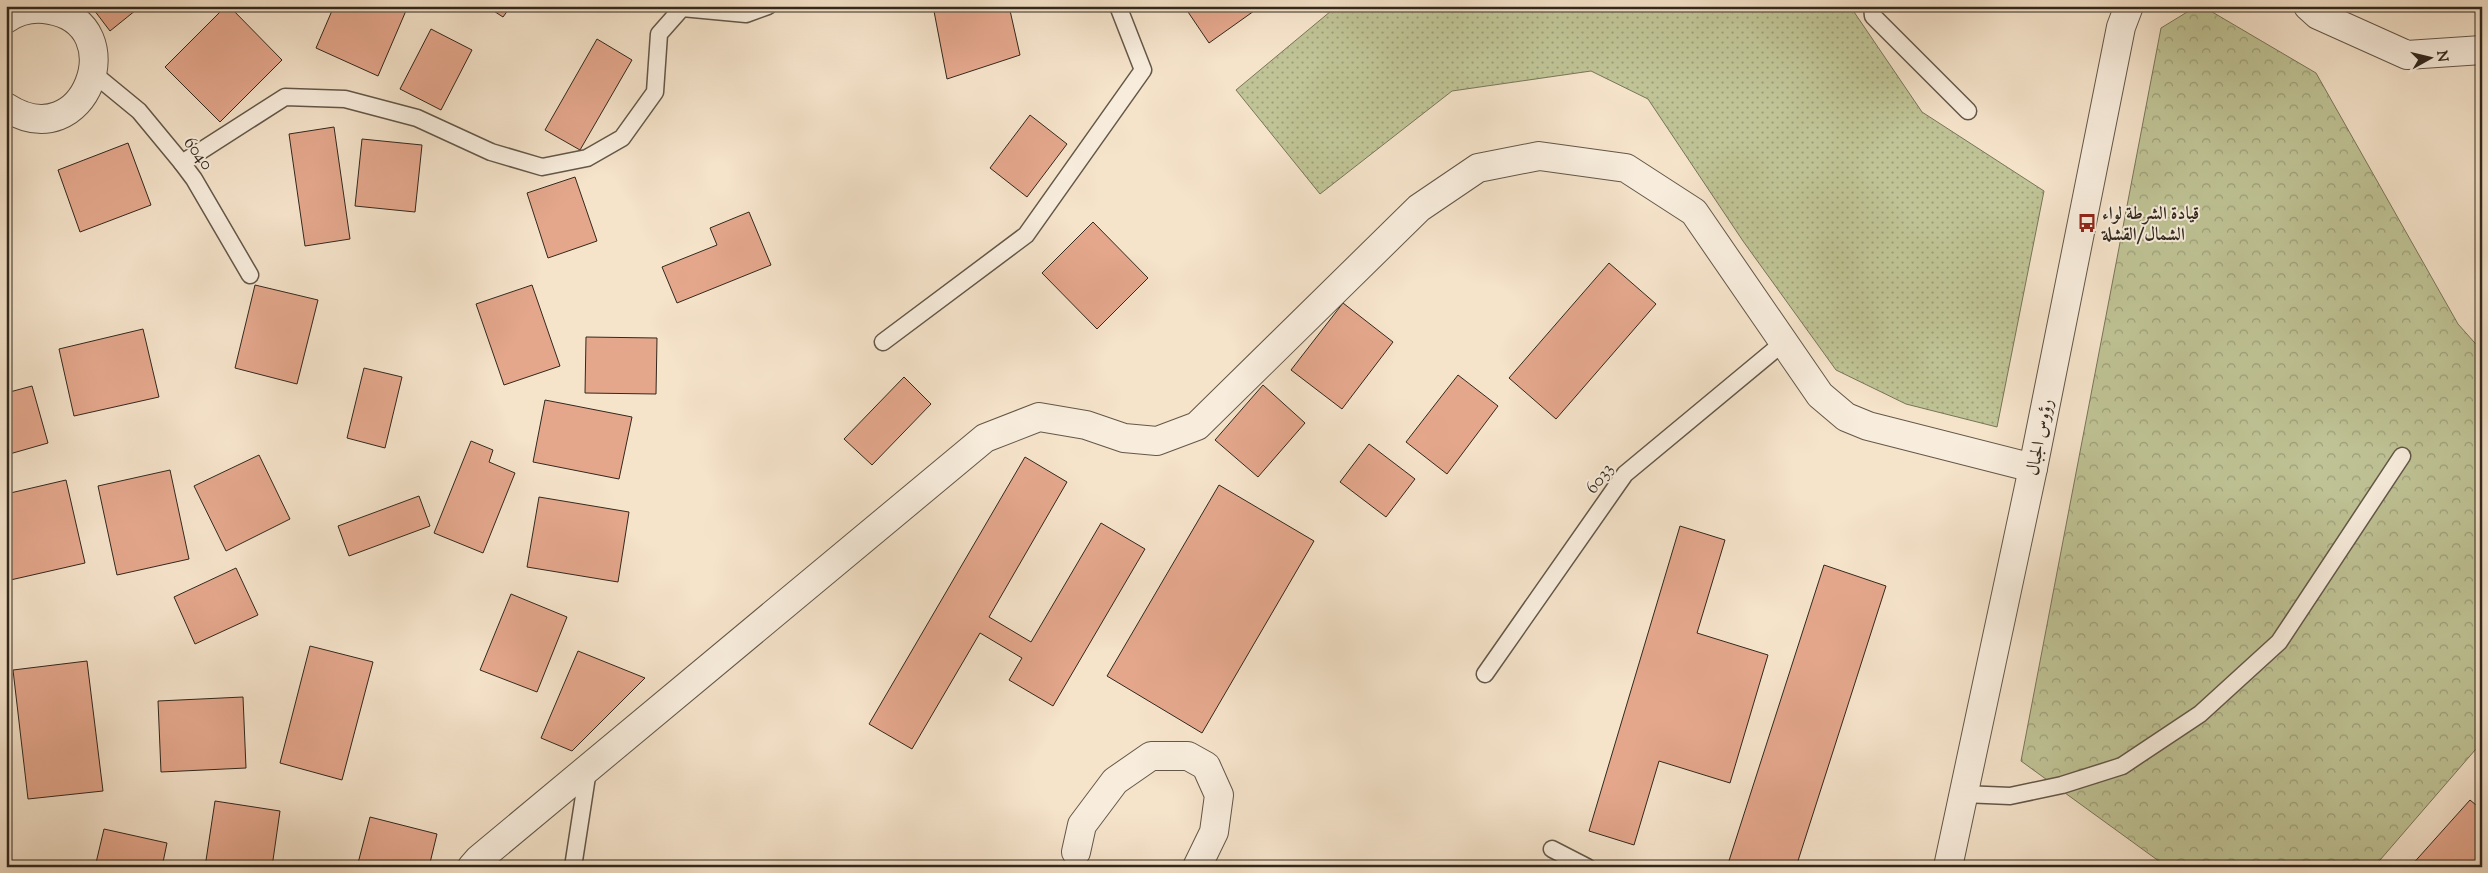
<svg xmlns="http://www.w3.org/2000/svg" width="2488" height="873" font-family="'Sorts Mill Goudy',Amiri,serif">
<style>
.grass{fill:url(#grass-dots);stroke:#787659}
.forest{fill:url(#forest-crowns);stroke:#787659}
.building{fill:#e4a78c;stroke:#32281d}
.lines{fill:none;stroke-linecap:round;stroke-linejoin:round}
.service-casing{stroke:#635748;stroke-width:19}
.minor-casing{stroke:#635748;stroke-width:30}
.tertiary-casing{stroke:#635748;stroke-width:30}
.service{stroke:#f8eddd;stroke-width:16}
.minor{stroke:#f8eddd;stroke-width:28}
.tertiary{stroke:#f8eddd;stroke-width:28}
.labels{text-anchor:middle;stroke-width:4;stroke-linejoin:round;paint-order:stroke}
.street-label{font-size:18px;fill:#32281d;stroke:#f8eddd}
.poi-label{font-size:18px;font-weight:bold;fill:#32281d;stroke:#f8eddd;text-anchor:start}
</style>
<defs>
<pattern id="grass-dots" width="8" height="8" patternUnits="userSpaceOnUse" patternTransform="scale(1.25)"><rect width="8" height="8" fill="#bfc395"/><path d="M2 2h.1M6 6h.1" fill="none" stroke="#9c9e79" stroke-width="1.8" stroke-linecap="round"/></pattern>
<pattern id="forest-crowns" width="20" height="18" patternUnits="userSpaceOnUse" patternTransform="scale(1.25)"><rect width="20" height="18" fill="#bfc395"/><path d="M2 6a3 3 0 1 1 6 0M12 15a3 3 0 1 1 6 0" fill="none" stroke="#9c9e79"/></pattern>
</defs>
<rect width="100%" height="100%" fill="#f5e3ca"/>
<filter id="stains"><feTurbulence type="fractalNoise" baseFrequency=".004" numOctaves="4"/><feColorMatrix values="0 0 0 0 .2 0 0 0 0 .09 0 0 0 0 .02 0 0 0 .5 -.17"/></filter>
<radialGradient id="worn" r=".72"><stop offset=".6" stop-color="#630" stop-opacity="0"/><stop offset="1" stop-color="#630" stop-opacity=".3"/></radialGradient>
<path class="grass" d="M 1330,6 L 1850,6 L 1922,112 L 2044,191 L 1997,427 L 1906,404 L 1836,370 L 1743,241 L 1648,99 L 1591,71 L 1452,91 L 1320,194 L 1236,90 L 1331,11 Z"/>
<path class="forest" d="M 2197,6 L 2202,6 L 2316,73 L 2458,324 L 2482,351 L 2482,742 L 2374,867 L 2167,867 L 2021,761 L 2161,28 Z"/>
<g class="building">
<path d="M 91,6 L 141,6 L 110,31 Z"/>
<path d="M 226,6 L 229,6 L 282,60 L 220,122 L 165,67 Z"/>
<path d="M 334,6 L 408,6 L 378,76 L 316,48 Z"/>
<path d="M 486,6 L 511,6 L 503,17 Z"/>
<path d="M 933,6 L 1009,6 L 1020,55 L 947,79 Z"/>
<path d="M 1184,6 L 1261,6 L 1209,43 Z"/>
<path d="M 431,29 L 472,50 L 441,110 L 400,89 Z"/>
<path d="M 597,39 L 632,60 L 580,150 L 545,130 Z"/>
<path d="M 1030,115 L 1067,144 L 1027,197 L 990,168 Z"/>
<path d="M 334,127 L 350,239 L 305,246 L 289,134 Z"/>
<path d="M 362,139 L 422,145 L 415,212 L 355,206 Z"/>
<path d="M 128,143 L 151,205 L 80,232 L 58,170 Z"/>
<path d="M 575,177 L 597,241 L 548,258 L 527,193 Z"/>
<path d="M 749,212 L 771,265 L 677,303 L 662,267 L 717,245 L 710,228 Z"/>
<path d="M 1093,222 L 1148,278 L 1097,329 L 1042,273 Z"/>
<path d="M 1609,263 L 1656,304 L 1556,419 L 1509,378 Z"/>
<path d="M 255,285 L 318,300 L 297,384 L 235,368 Z"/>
<path d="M 532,285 L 560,366 L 504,385 L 476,304 Z"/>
<path d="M 1343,303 L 1393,342 L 1342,409 L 1291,370 Z"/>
<path d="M 143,329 L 159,397 L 74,416 L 59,349 Z"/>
<path d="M 586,337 L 657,338 L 656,394 L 585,393 Z"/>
<path d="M 364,368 L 402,377 L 385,448 L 347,438 Z"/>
<path d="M 1458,375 L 1498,406 L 1447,474 L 1406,442 Z"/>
<path d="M 904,377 L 931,404 L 872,465 L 844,439 Z"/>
<path d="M 1263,385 L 1305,423 L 1258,477 L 1215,440 Z"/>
<path d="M 32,386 L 48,443 L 6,455 L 6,393 Z"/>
<path d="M 545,400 L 632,417 L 619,479 L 533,462 Z"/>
<path d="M 471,441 L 493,450 L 489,462 L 515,473 L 483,553 L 434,533 Z"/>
<path d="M 1369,444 L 1415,479 L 1386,517 L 1340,482 Z"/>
<path d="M 259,455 L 290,519 L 226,551 L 194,486 Z"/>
<path d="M 1025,457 L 1067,482 L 989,617 L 1031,642 L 1101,523 L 1145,549 L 1053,706 L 1009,680 L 1022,658 L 980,633 L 912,749 L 869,724 Z"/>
<path d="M 170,470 L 189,559 L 117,575 L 98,486 Z"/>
<path d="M 66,480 L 85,563 L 6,581 L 6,494 Z"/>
<path d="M 1219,485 L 1314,541 L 1202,733 L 1107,676 Z"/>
<path d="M 419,496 L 430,526 L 349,556 L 338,526 Z"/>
<path d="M 539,497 L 629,512 L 618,582 L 527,567 Z"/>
<path d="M 1680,526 L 1725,540 L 1697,633 L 1768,655 L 1730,783 L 1659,761 L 1634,845 L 1589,831 Z"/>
<path d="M 1824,565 L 1886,586 L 1796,867 L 1727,867 Z"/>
<path d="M 236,568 L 258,615 L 195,644 L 174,597 Z"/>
<path d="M 511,594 L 567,617 L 537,692 L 480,670 Z"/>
<path d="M 310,646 L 373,662 L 342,780 L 280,763 Z"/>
<path d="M 578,651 L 645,678 L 572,751 L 541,738 Z"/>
<path d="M 87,661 L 103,791 L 28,799 L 13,670 Z"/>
<path d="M 243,697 L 246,768 L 161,772 L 158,701 Z"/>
<path d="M 2470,800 L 2482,810 L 2482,867 L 2410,867 Z"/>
<path d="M 215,801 L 280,811 L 272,867 L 205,867 Z"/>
<path d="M 370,817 L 437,834 L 429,867 L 357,867 Z"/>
<path d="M 104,829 L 167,843 L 162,867 L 95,867 Z"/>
</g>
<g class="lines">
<g class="service-casing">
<g id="service">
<path d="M 1872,6 L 1873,16 L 1968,111"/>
<path d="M 94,74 L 139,111 L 182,163 L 194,179 L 250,275"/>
<path d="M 182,163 L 285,97 L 345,99 L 417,118 L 491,152 L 542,167 L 587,158 L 622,138 L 655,92 L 659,34 L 682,8 L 746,14 L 768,6"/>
<path d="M 883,342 L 1026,235 L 1143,70 L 1118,6"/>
<path d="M 1485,674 L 1625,474 L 1784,342"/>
<path d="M 1963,794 L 2010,796 L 2062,785 L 2122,766 L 2200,714 L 2279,642 L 2402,456"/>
<path d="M 1552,849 L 1587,867"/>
<path d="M 573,867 L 588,770"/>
</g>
</g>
<g class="minor-casing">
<g id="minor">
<path d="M 2308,6 L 2318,15 L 2407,55 L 2482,50"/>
<path d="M 6,19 C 19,10 34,7 50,10 C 133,24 86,159 6,107"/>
<path d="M 1076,852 L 1082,825 L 1115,781 L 1151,756 L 1188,756 L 1206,766 L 1219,795 L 1214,832 L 1197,867"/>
<path d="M 472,867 L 479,859 L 985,438 L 1039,417 L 1086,425 L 1124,438 L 1157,441 L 1197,426 L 1419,208 L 1478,168 L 1539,156 L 1626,168 L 1694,212 L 1820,395 L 1846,417 L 1868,426 L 2033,468"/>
</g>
</g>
<g class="tertiary-casing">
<path id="tertiary" d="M 1948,867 L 2033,468 L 2121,27 L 2129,6"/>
</g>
<use href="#service" class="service"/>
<use href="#minor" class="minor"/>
<use href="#tertiary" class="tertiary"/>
</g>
<defs>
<g id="bus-bare" transform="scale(1.5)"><path d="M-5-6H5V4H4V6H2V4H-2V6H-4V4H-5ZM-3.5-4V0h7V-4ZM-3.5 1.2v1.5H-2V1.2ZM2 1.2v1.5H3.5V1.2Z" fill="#8f2418" stroke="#f8eddd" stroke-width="2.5" paint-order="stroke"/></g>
</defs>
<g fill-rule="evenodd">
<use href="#bus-bare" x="2087" y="223"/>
</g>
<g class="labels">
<g class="street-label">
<text transform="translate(199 153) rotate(53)" y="6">6040</text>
<text transform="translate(2039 437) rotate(-79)" y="6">رؤوس الجبال</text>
<text transform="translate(1599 478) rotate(-53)" y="6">6033</text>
</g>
<g class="poi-label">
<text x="2102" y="219">قيادة الشرطة لواء<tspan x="2102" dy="21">الشمال/القشلة</tspan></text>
</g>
</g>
<rect width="2488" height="873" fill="none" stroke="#f5e3ca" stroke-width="25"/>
<rect x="8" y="8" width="2473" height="858" fill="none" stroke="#32281d" stroke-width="2.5"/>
<rect x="12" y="12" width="2463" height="848" fill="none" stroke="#32281d"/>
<g transform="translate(2430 58) rotate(82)" stroke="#f8eddd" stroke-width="4" paint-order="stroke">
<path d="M0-4L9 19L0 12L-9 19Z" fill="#32281d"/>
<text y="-8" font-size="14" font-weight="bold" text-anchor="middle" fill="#32281d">N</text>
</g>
<rect width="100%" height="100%" filter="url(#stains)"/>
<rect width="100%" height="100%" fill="url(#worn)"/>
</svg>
